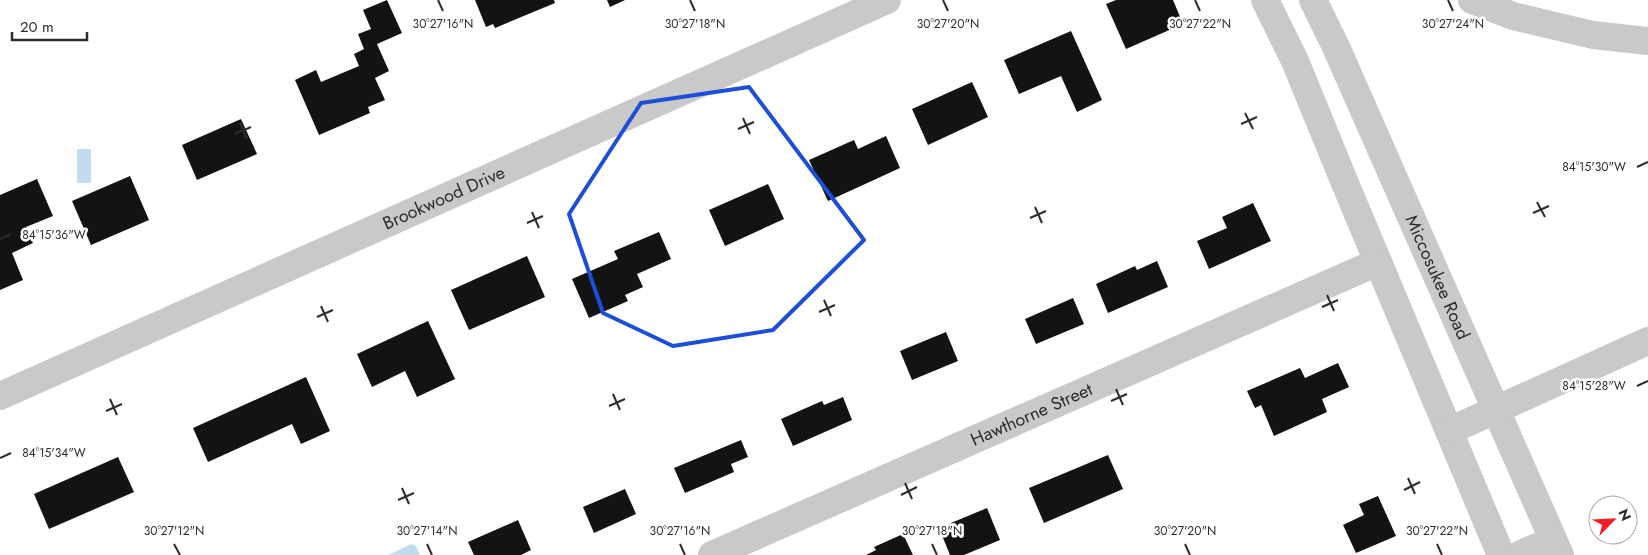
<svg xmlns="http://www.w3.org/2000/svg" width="1648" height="555" font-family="Jost,sans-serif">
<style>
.water{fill:#c1dcee}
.building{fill:#131313}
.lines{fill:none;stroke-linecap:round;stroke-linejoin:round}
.minor{stroke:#c9c9c9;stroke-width:28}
.marked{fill:none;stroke:#1d4ed8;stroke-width:4;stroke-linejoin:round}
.ticks{fill:none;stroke:#2c2c2c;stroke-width:2}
.labels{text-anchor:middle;stroke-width:5;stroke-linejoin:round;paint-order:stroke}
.street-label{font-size:18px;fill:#2c2c2c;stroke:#fff}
.ticks-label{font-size:12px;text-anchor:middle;fill:#2c2c2c;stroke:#fff;stroke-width:5;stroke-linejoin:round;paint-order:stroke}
</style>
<rect width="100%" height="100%" fill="#fff"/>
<g class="water">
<rect x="77" y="149" width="14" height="34"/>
<path d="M 411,544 L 416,546 L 420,555 L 388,555 Z"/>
</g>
<g class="building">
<path d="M 387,0 L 402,33 L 377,44 L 389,71 L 375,78 L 385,100 L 368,107 L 370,113 L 319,135 L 295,80 L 316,70 L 321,82 L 359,66 L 354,54 L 364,49 L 358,34 L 371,29 L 363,10 Z"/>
<path d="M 475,0 L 554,0 L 555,3 L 495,28 L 493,24 L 486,27 Z"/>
<path d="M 607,0 L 625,0 L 610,7 Z"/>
<path d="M 1116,0 L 1173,0 L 1183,24 L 1126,49 L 1106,4 Z"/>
<path d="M 1071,31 L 1102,100 L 1077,112 L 1061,76 L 1019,94 L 1004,60 Z"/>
<path d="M 972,82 L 988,117 L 928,145 L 912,109 Z"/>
<path d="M 241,119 L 257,154 L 197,180 L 182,145 Z"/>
<path d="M 886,136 L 900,168 L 828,201 L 809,160 L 854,140 L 858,149 Z"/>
<path d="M 130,176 L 149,220 L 91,245 L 72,201 Z"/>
<path d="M 37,179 L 53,216 L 26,227 L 33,243 L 12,253 L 23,280 L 0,290 L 0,195 Z"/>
<path d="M 768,184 L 784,219 L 725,246 L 709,210 Z"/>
<path d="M 1253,203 L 1271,241 L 1209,269 L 1197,241 L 1227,228 L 1222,217 Z"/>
<path d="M 659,232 L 671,259 L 637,274 L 643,287 L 625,295 L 628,301 L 589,318 L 572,279 L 618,259 L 614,251 Z"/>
<path d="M 527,256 L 545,297 L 469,330 L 451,290 Z"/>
<path d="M 1157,261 L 1168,287 L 1108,313 L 1096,284 L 1135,266 L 1137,270 Z"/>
<path d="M 1073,298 L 1084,324 L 1036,344 L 1025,319 Z"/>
<path d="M 428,321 L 455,379 L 417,397 L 405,371 L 372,387 L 357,354 Z"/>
<path d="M 946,332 L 958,361 L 912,380 L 900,351 Z"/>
<path d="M 1338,363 L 1349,387 L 1322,399 L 1327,412 L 1274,436 L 1261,405 L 1255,408 L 1247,391 L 1300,368 L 1305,378 Z"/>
<path d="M 306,377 L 330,431 L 301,444 L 292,424 L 208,462 L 193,428 Z"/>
<path d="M 843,397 L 852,420 L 793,446 L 781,419 L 822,401 L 824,405 Z"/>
<path d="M 741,440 L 748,457 L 731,464 L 734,472 L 685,493 L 674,468 Z"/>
<path d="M 1108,455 L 1123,489 L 1044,523 L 1029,488 Z"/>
<path d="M 118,457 L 134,492 L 49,529 L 34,494 Z"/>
<path d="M 625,489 L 636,514 L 594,533 L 583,507 Z"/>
<path d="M 1378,496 L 1396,536 L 1356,553 L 1343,525 L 1364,515 L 1359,504 Z"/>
<path d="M 987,508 L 1000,540 L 964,555 L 950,555 L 939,528 Z"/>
<path d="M 518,520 L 531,550 L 521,555 L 474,555 L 468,542 Z"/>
<path d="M 903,534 L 913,555 L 866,555 L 876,550 L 874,547 Z"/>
</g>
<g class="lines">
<g class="minor">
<path d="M 1265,0 L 1295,61 L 1347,188 L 1501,555"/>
<path id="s1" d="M 1313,0 L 1336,47 L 1560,555"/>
<path d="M 1472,0 L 1513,16 L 1593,35 L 1648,41"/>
<path id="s2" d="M 0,396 L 887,0"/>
<path d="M 1449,431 L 1648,341"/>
<path id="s3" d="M 712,555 L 1378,262"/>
<path d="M 1519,555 L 1553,540"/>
</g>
</g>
<path class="marked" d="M 749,87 L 864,240 L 773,330 L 673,346 L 603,313 L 569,214 L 641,103 Z"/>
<path class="ticks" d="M 438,0 L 443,11M 690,0 L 695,11M 943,0 L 948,11M 1195,0 L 1200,11M 1448,0 L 1453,11M 1245,113 L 1253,129M 743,118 L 750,134M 240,123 L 247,139M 1241,124 L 1257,117M 738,129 L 754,122M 235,134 L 251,127M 1637,167 L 1648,162M 1537,202 L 1545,217M 1035,207 L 1042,223M 532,212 L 539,228M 1533,213 L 1549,206M 1030,218 L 1046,211M 527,223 L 543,216M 0,239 L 11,234M 1327,295 L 1334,311M 824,300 L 831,316M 321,306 L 328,322M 1322,307 L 1338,300M 819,312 L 835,305M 317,317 L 333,310M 1637,386 L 1648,381M 1116,389 L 1123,405M 613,394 L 620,410M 110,399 L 117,415M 1111,401 L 1127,394M 609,406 L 625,399M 106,411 L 122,404M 0,458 L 11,453M 1408,478 L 1415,494M 905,483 L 912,499M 402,488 L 409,504M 1404,490 L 1420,482M 901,495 L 917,487M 398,500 L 414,493M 174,544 L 180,555M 427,544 L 432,555M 680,544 L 685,555M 932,544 L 937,555M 1185,544 L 1190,555M 1437,544 L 1442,555"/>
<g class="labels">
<g class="street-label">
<text dy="6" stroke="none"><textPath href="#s2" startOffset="486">Brookwood Drive</textPath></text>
<text dy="6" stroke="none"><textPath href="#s1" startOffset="304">Miccosukee Road</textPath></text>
<text dy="6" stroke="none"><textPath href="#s3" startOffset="349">Hawthorne Street</textPath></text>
</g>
</g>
<g class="ticks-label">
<text x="695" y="28">30°27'18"N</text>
<text x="948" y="28">30°27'20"N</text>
<text x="1200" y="28">30°27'22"N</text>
<text x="443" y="28">30°27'16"N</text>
<text x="1453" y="28">30°27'24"N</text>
<text x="1594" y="171">84°15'30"W</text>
<text x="54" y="239">84°15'36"W</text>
<text x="1594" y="390">84°15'28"W</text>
<text x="54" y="457">84°15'34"W</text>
<text x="174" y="535">30°27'12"N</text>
<text x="427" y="535">30°27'14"N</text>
<text x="680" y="535">30°27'16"N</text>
<text x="932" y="535">30°27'18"N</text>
<text x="1185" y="535">30°27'20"N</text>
<text x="1437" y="535">30°27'22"N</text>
</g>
<g transform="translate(1613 520) rotate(66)"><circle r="24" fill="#ffffff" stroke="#ababab"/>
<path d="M0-4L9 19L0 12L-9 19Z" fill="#f51b28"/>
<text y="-8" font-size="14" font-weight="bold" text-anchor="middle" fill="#2c2c2c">N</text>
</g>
<path d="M12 32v8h75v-8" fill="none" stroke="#2c2c2c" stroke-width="2.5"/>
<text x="20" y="32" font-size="15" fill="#2c2c2c" stroke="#ffffff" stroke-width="4" paint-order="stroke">20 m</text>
</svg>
